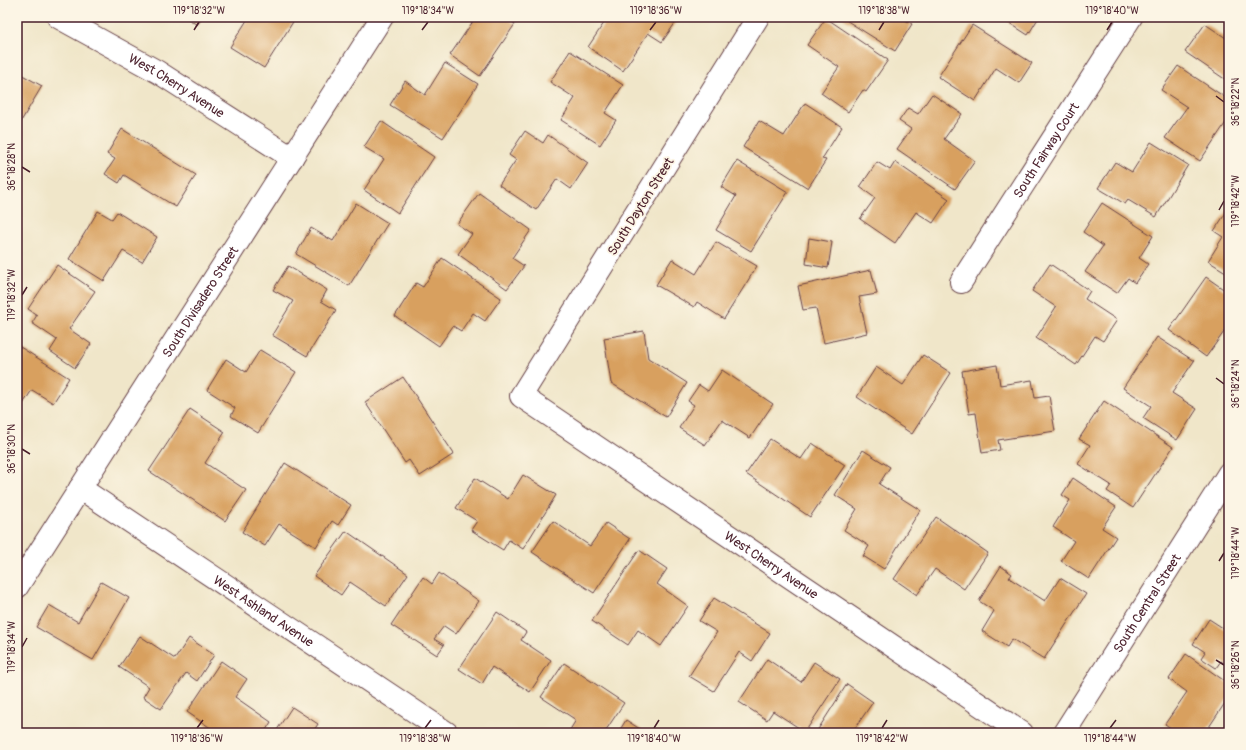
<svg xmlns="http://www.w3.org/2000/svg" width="1246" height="750" font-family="Pangolin,sans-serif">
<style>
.building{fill:#d8a05e}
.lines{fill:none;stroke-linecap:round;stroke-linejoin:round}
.minor-casing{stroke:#633d43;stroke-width:24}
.minor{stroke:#fff;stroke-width:22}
.ticks{fill:none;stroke:#4a1f2b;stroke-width:1.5}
.labels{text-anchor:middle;stroke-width:3.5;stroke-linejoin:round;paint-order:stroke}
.street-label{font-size:13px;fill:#4a1f2b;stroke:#fcf5e5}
.neatline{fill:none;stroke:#4a1f2b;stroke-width:1.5}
.ticks-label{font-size:10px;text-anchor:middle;fill:#4a1f2b}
</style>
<rect width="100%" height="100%" fill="#fcf5e5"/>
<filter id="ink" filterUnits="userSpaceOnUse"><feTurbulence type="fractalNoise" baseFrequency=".025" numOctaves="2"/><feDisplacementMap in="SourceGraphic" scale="8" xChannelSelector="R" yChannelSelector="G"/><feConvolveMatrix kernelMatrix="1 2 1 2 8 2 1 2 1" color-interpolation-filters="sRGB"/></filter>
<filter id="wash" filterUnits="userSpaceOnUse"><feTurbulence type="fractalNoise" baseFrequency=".012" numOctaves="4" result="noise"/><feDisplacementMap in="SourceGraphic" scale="16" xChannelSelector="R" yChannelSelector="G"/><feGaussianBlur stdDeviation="0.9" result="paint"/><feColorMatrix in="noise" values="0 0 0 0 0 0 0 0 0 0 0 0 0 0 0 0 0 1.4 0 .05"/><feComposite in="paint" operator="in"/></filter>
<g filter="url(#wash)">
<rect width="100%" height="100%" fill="#f0e6c9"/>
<g id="blocks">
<g class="building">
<path d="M 186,17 L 203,17 L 197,25 Z"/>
<path d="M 249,17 L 296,17 L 264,68 L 230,47 Z"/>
<path d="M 476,17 L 505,17 L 515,24 L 480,76 L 450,55 Z"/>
<path d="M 608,17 L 674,17 L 678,19 L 662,42 L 648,33 L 623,71 L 588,47 Z"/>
<path d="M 841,17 L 903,17 L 902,18 L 912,24 L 895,51 Z"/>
<path d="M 1000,17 L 1039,17 L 1028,35 Z"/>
<path d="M 826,18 L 888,60 L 866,92 L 863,90 L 848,112 L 821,93 L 839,67 L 807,45 Z"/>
<path d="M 1205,24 L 1229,40 L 1229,82 L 1185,52 Z"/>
<path d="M 972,25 L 1032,63 L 1019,83 L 996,68 L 975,101 L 938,77 Z"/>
<path d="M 570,51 L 623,85 L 605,113 L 616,120 L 600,145 L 561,120 L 575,98 L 550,82 Z"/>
<path d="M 445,63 L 478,84 L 443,138 L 390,105 L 405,81 L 425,95 Z"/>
<path d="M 1178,66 L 1229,100 L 1229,118 L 1200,161 L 1165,138 L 1187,107 L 1161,90 Z"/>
<path d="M 17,72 L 42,86 L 17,128 Z"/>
<path d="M 932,94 L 962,114 L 944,139 L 975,161 L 955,189 L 897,149 L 911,129 L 899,121 L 908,108 L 918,114 Z"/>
<path d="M 805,103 L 842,127 L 822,159 L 826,160 L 808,188 L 743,147 L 759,121 L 784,136 Z"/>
<path d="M 381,121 L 434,157 L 398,213 L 364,190 L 384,159 L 364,147 Z"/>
<path d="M 122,129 L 196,175 L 176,207 L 124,175 L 119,183 L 105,174 L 115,159 L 107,154 Z"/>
<path d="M 525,131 L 543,143 L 548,135 L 588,163 L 571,189 L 557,179 L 536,210 L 499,185 L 516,160 L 509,155 Z"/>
<path d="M 1151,142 L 1188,165 L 1156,217 L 1128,200 L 1125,204 L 1098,188 L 1115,162 L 1132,172 Z"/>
<path d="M 737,161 L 788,192 L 751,251 L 716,230 L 736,196 L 721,187 Z"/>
<path d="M 877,162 L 890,170 L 895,162 L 949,199 L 933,223 L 916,212 L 895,243 L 860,219 L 875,198 L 860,187 Z"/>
<path d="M 479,193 L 531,230 L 512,258 L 524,266 L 507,289 L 458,254 L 472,234 L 457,224 Z"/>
<path d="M 356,203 L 388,223 L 349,286 L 296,254 L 311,228 L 333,241 Z"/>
<path d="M 1102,203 L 1153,236 L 1139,258 L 1148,264 L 1135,283 L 1128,278 L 1117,293 L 1085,272 L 1103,246 L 1083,232 Z"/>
<path d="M 1229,208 L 1229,274 L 1208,261 L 1223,237 L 1214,231 Z"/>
<path d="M 98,211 L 112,219 L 117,212 L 157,237 L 142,262 L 123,251 L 104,281 L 69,259 Z"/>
<path d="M 809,238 L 832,242 L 828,268 L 806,264 Z"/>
<path d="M 716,242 L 757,266 L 724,319 L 697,302 L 694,307 L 656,285 L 672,259 L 696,274 Z"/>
<path d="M 442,258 L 501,298 L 485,321 L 473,313 L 461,331 L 453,326 L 439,346 L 395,316 L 416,283 L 423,287 Z"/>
<path d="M 1050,264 L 1090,291 L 1085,299 L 1117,320 L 1103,341 L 1095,336 L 1076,365 L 1036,338 L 1056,307 L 1032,291 Z"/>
<path d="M 57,265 L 95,291 L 69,329 L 91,344 L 75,368 L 50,351 L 57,340 L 32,323 L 37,315 L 28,309 Z"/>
<path d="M 288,266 L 327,290 L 321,301 L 336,310 L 307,356 L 272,335 L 293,301 L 273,290 Z"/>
<path d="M 871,270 L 877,294 L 859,297 L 867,333 L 824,343 L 816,308 L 803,310 L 798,286 Z"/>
<path d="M 1206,277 L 1229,293 L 1229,325 L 1206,357 L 1169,330 Z"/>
<path d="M 644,331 L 648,358 L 687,383 L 666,417 L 611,383 L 604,338 Z"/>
<path d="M 1157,337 L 1194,361 L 1172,393 L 1197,409 L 1177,440 L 1143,418 L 1151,406 L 1123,388 Z"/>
<path d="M 17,345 L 69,378 L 53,403 L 32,390 L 17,413 Z"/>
<path d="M 260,350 L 296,372 L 258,433 L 231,416 L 235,408 L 207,390 L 226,359 L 246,372 Z"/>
<path d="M 923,355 L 951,373 L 912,434 L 857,397 L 876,367 L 903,385 Z"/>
<path d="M 997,365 L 1000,385 L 1032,380 L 1035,398 L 1049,396 L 1055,431 L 998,440 L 1000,450 L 982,453 L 976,413 L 969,414 L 962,371 Z"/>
<path d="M 722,370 L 773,404 L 750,438 L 722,420 L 705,445 L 679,428 L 694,405 L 688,401 L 699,385 L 708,391 Z"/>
<path d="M 403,377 L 454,454 L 420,476 L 409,460 L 405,463 L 365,402 Z"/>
<path d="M 1104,401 L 1173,447 L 1133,508 L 1107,491 L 1111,485 L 1078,464 L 1090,445 L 1079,439 Z"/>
<path d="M 190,409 L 225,432 L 205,463 L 246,490 L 225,521 L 149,471 Z"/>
<path d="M 770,439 L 801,459 L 812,443 L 845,465 L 810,517 L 746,474 Z"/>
<path d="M 863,450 L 890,467 L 879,484 L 920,510 L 884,569 L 863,556 L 869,546 L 844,530 L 857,509 L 835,495 Z"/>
<path d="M 285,463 L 351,505 L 338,525 L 332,521 L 316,547 L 279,524 L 265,546 L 242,532 Z"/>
<path d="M 523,475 L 556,495 L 523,549 L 509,540 L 503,550 L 471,530 L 477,521 L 456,508 L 475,478 L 508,499 Z"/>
<path d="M 1073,478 L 1116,507 L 1102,528 L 1116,537 L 1089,579 L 1061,561 L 1074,541 L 1053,527 L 1070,500 L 1062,495 Z"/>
<path d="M 936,517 L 988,553 L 964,589 L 935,569 L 917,595 L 894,579 Z"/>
<path d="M 553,521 L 590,546 L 606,523 L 630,539 L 594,593 L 532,552 Z"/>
<path d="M 346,531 L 408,574 L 386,606 L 350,582 L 341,595 L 314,576 Z"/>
<path d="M 639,550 L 667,569 L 657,584 L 688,606 L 661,646 L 638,630 L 628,645 L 592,621 Z"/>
<path d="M 1001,566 L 1012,574 L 1009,578 L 1045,601 L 1060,578 L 1086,594 L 1044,659 L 1012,639 L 1007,647 L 982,631 L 994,611 L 979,601 Z"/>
<path d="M 439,573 L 479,601 L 456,634 L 444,626 L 434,639 L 444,645 L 437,655 L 391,625 L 423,577 L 432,584 Z"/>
<path d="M 101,582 L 129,598 L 93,660 L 36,627 L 49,605 L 78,622 Z"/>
<path d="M 714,598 L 770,633 L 752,661 L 739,652 L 714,691 L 689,676 L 717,632 L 699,621 Z"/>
<path d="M 497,612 L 526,632 L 521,640 L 551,660 L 530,692 L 492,667 L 482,684 L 459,669 Z"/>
<path d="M 1209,619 L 1226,630 L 1229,626 L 1229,666 L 1221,661 L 1216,668 L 1201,658 L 1205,652 L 1193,644 Z"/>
<path d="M 140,636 L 175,659 L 189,638 L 214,655 L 197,681 L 186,673 L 161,709 L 143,697 L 149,687 L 119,667 Z"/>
<path d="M 1186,654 L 1229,684 L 1229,697 L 1205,733 L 1178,733 L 1165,724 L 1187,692 L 1169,679 Z"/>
<path d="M 767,659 L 801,682 L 814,662 L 840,679 L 805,732 L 773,711 L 767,720 L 739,702 Z"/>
<path d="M 221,661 L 247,679 L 235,697 L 271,722 L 264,733 L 218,733 L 187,712 Z"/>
<path d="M 564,663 L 624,703 L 604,733 L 568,733 L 576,720 L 541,697 Z"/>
<path d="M 847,684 L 873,702 L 855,728 L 863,733 L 820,733 L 817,731 Z"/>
<path d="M 292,707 L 318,724 L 312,733 L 275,733 Z"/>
<path d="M 626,720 L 646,733 L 618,733 Z"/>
</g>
</g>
</g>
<g filter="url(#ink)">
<use href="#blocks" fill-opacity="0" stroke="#633d43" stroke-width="1"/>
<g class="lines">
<g class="minor-casing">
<g id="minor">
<path id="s1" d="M 58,17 L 158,72 L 292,158"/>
<path id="s2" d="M 758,17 L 521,396 L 1022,733"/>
<path id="s3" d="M 961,282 L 1131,17"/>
<path id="s4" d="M 80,488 L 447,733"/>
<path id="s5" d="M 17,587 L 382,17"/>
<path id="s6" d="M 1064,733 L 1229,473"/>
</g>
</g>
<use href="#minor" class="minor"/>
</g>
</g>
<path class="ticks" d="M 194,30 L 199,22M 422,30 L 428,22M 650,30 L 656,22M 879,30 L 884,22M 1107,30 L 1112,22M 1216,96 L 1224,102M 22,167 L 30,172M 1219,210 L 1224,201M 22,295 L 27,287M 1216,378 L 1224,384M 22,449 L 30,454M 1219,561 L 1224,553M 22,647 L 27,638M 1216,660 L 1224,665M 197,728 L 203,720M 425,728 L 431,720M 654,728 L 659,720M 882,728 L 887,720M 1110,728 L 1116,720"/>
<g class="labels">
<g class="street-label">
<text dy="5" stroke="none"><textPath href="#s1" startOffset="137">West Cherry Avenue</textPath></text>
<text dy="5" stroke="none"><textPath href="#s3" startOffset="157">South Fairway Court</textPath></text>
<text transform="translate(640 206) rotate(-58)" y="5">South Dayton Street</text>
<text dy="5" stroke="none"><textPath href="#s5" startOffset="339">South Divisadero Street</textPath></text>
<text dy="5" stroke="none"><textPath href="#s2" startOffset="749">West Cherry Avenue</textPath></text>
<text dy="5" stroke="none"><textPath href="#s6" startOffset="154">South Central Street</textPath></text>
<text dy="5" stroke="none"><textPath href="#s4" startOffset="221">West Ashland Avenue</textPath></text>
</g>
</g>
<rect width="1246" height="750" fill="none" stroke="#fcf5e5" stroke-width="44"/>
<rect x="22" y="22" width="1202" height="706" class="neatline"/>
<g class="ticks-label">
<text x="199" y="14">119°18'32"W</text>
<text x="428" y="14">119°18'34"W</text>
<text x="656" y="14">119°18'36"W</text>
<text x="884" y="14">119°18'38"W</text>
<text x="1112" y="14">119°18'40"W</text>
<text transform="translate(1235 102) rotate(-90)" y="4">36°18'22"N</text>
<text transform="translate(11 167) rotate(-90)" y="4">36°18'28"N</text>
<text transform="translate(1235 201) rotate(-90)" y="4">119°18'42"W</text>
<text transform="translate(11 295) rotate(-90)" y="4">119°18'32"W</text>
<text transform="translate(1235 384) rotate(-90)" y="4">36°18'24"N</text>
<text transform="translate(11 449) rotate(-90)" y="4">36°18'30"N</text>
<text transform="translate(1235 553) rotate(-90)" y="4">119°18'44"W</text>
<text transform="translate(11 647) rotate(-90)" y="4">119°18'34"W</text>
<text transform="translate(1235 665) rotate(-90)" y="4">36°18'26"N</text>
<text x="197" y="742">119°18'36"W</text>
<text x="425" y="742">119°18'38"W</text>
<text x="654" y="742">119°18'40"W</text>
<text x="882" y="742">119°18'42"W</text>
<text x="1110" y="742">119°18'44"W</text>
</g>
</svg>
